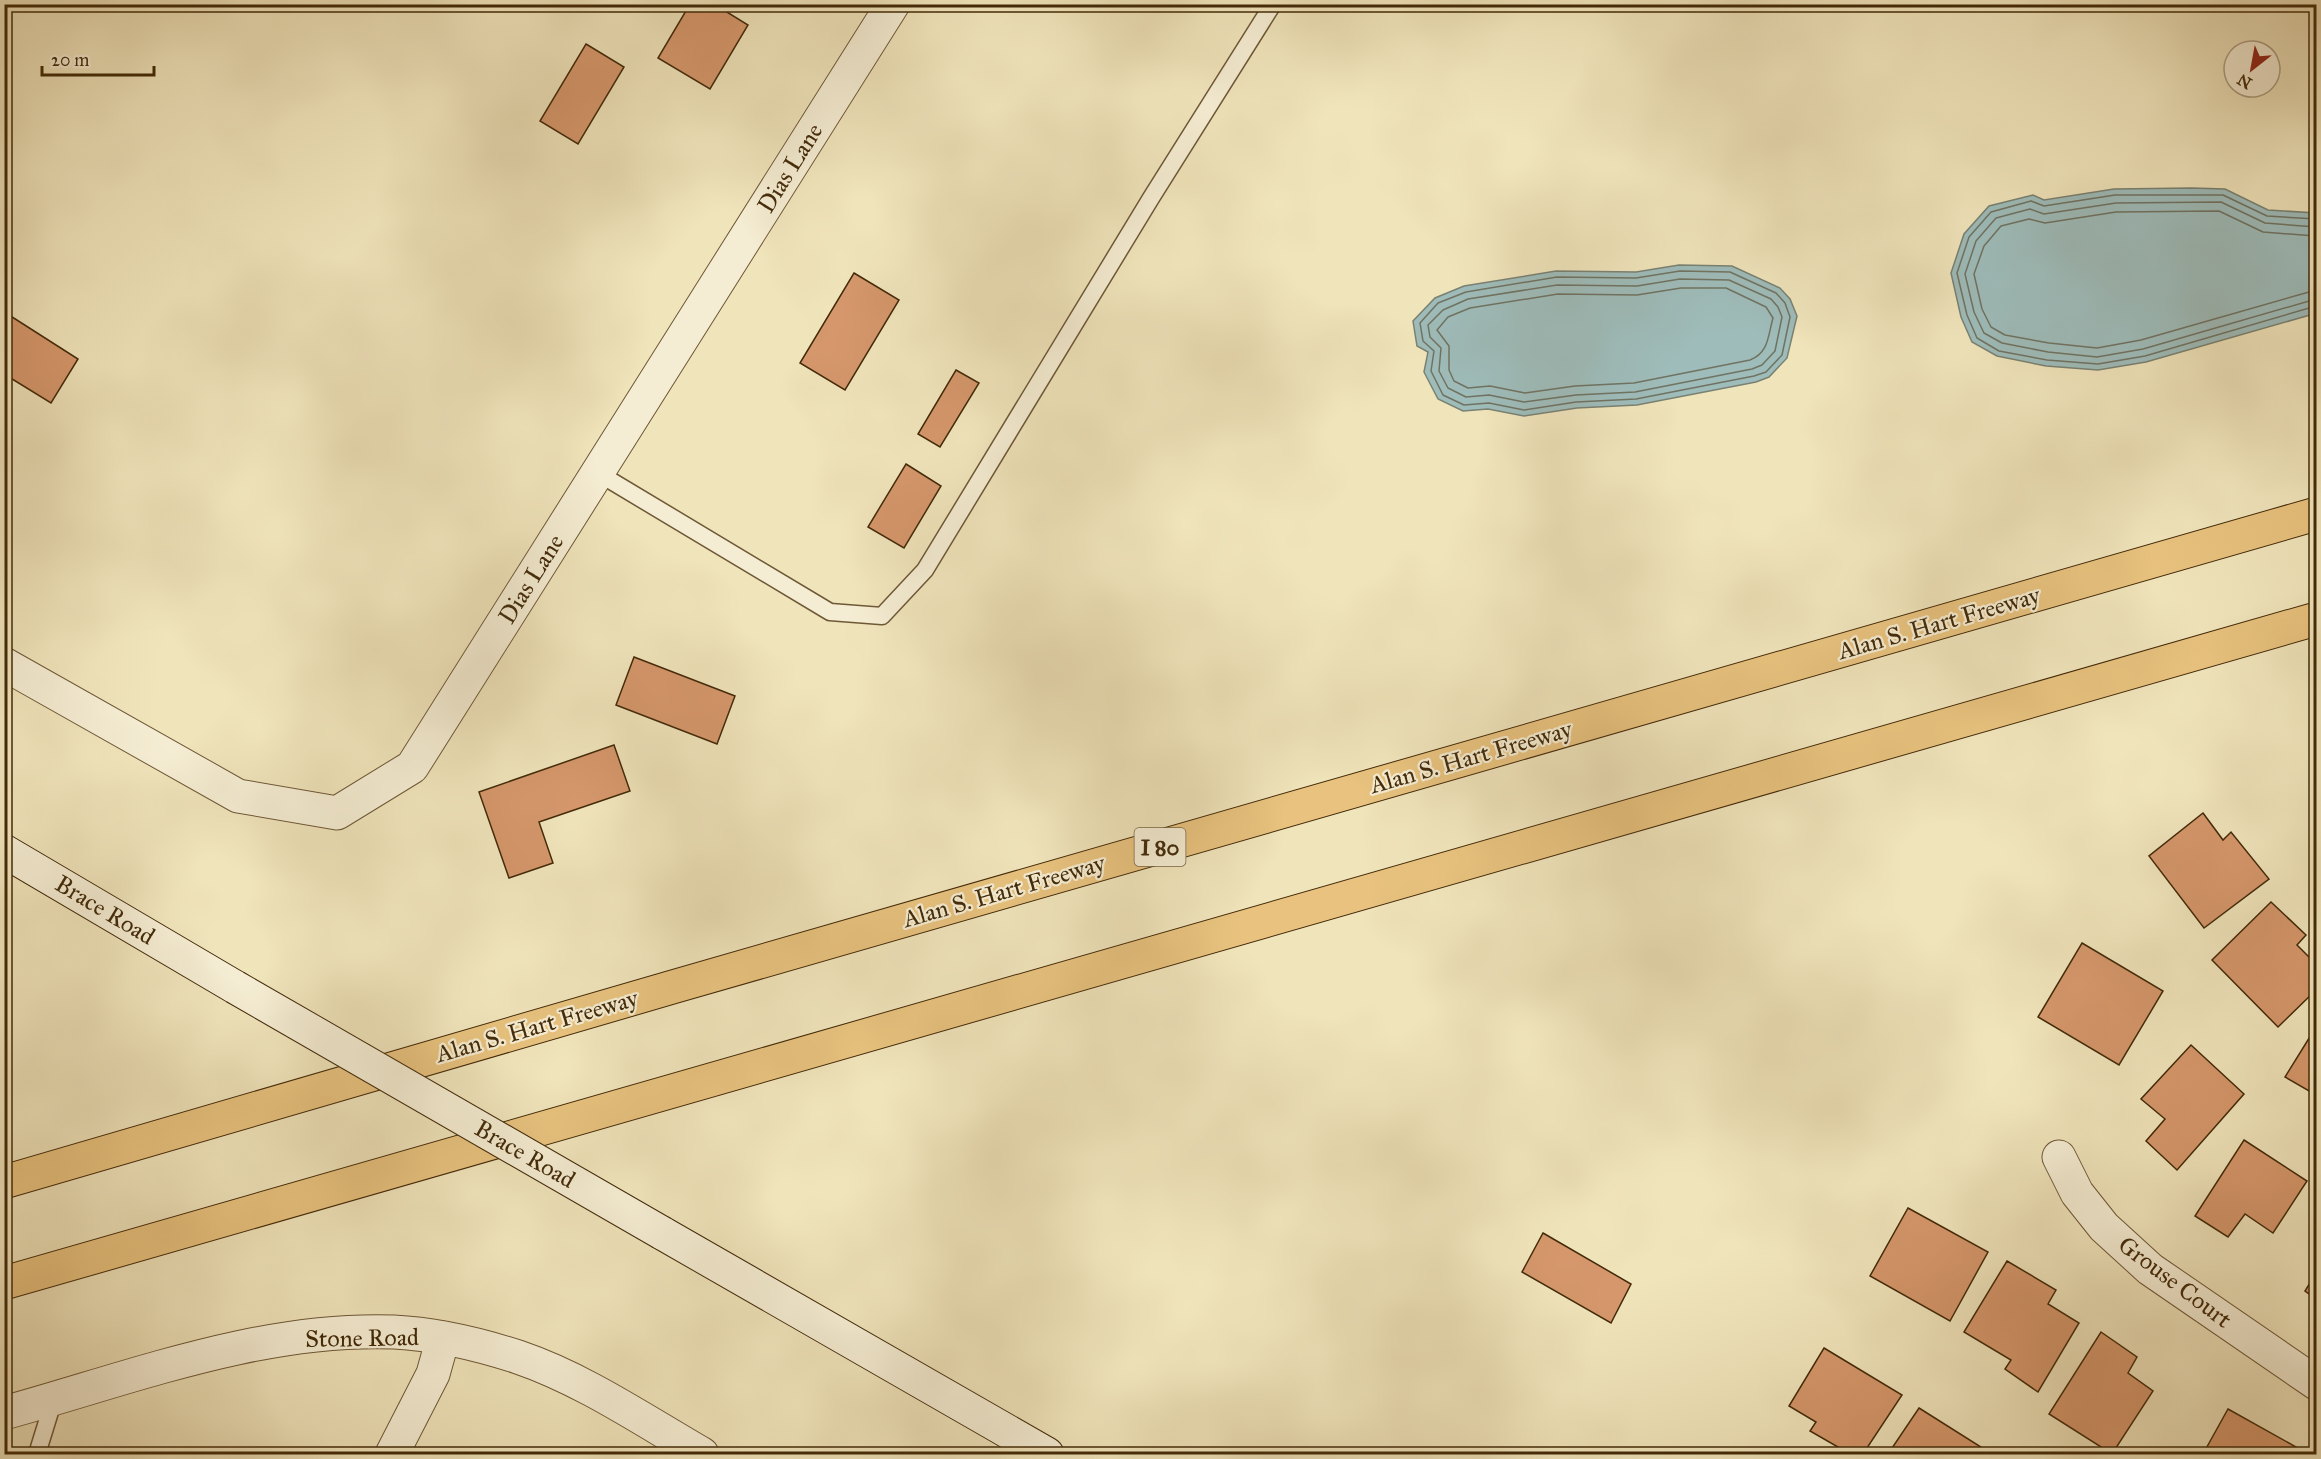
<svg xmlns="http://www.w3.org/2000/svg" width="2321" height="1459" font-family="'IM FELL Great Primer',serif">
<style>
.water{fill:#9ebcba;stroke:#798273;stroke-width:1.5}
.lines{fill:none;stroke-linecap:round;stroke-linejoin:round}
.shore{stroke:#707362;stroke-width:1.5}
.building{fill:#d5976b;stroke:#422a09;stroke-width:1.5}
.lane-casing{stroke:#6e5836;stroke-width:19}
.street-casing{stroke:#6e5836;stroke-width:35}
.secondary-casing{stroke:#422a09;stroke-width:35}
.highway-casing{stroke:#422a09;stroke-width:35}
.lane{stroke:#f5edd3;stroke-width:16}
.street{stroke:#f5edd3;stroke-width:33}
.secondary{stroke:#f5edd3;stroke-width:33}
.highway{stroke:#e8c27e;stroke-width:33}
.secondary-bridge-casing{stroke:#422a09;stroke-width:35;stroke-linecap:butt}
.secondary-bridge{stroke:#f5edd3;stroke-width:33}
.labels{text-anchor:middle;stroke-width:4.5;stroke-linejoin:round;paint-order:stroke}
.shield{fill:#f5edd3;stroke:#786446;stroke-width:1.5}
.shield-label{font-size:22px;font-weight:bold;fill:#422a09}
.street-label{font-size:24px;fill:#422a09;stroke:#f5edd3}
</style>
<rect width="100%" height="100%" fill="#f0e4bb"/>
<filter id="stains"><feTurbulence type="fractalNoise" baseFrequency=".00333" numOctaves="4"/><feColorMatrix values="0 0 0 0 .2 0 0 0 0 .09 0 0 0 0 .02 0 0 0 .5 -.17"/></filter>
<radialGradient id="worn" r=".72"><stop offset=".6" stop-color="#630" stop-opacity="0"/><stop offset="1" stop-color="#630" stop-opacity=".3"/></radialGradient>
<g class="water">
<path d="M 2192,188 L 2225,189 L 2268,210 L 2316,213 L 2316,311 L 2310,315 L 2146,362 L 2098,370 L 2046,366 L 1997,356 L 1972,342 L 1961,317 L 1951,273 L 1964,234 L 1989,206 L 2033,195 L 2044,200 L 2114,189 Z"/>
<path d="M 1679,265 L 1732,266 L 1780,288 L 1790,299 L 1797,316 L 1787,358 L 1769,377 L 1756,382 L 1637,405 L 1577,408 L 1524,416 L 1488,409 L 1463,411 L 1438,399 L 1424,372 L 1428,352 L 1417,346 L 1413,321 L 1435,298 L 1464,286 L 1556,271 L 1636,272 Z"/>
</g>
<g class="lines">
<g class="shore">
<path d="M 2316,219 L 2267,216 L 2223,195 L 2115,195 L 2044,206 L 2031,201 L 1991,212 L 1969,237 L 1957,273 L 1967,315 L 1977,338 L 1999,351 L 2047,360 L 2098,364 L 2145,356 L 2316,306"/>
<path d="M 2316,227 L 2265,223 L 2221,202 L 2116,203 L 2044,214 L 2030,209 L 1996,218 L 1976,241 L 1965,274 L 1974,312 L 1984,333 L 2002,343 L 2048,352 L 2097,357 L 2143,349 L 2316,299"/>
<path d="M 2316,236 L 2263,232 L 2219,211 L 2116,212 L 2045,223 L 2029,219 L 2001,226 L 1984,246 L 1974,274 L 1982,309 L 1991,327 L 2005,335 L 2049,343 L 2097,348 L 2141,340 L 2316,290"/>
<path d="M 1680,271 L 1730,272 L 1776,293 L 1785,303 L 1790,317 L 1782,355 L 1766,372 L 1754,376 L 1636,399 L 1576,402 L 1524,410 L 1489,403 L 1464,405 L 1443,395 L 1431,371 L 1434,351 L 1423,341 L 1420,323 L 1438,303 L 1466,292 L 1557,277 L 1636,278 Z"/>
<path d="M 1680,279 L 1729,280 L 1771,299 L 1778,307 L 1782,317 L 1775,351 L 1762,365 L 1752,369 L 1635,392 L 1576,395 L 1524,402 L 1489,395 L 1466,397 L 1448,388 L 1439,371 L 1441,348 L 1430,337 L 1428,325 L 1443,310 L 1468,299 L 1557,285 L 1637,286 Z"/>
<path d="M 1681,288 L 1726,288 L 1766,307 L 1773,318 C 1768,335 1769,353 1750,360 L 1634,383 L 1575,386 L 1525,393 L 1490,386 L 1468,388 L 1454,381 L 1449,370 L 1449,346 L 1437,330 L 1448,317 L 1470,308 L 1558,294 L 1637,295 Z"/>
</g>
</g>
<g class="building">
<path d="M 690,4 L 714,4 L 748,25 L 710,89 L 658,58 Z"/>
<path d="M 586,44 L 624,67 L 578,144 L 540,121 Z"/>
<path d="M 854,273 L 899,300 L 845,390 L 800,363 Z"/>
<path d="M 9,315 L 78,359 L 51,403 L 4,374 L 4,322 Z"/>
<path d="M 956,370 L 979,383 L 940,447 L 918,434 Z"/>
<path d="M 906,464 L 941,486 L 904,548 L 868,527 Z"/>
<path d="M 634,657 L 735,696 L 717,744 L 616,705 Z"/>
<path d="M 614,745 L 630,791 L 539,822 L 553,863 L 509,878 L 479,792 Z"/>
<path d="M 2203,813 L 2223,840 L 2231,832 L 2269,879 L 2204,928 L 2149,856 Z"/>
<path d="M 2271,902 L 2306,935 L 2297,945 L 2316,964 L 2316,990 L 2278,1027 L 2212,960 Z"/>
<path d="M 2082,943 L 2163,991 L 2119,1065 L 2038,1017 Z"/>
<path d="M 2316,1027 L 2316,1095 L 2285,1077 Z"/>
<path d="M 2191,1045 L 2244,1094 L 2177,1170 L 2146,1141 L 2165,1119 L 2141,1099 Z"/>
<path d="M 2244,1140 L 2307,1181 L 2273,1233 L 2245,1214 L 2228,1237 L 2195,1216 Z"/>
<path d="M 1908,1208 L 1988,1252 L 1950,1321 L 1870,1276 Z"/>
<path d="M 1543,1233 L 1631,1284 L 1611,1323 L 1522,1272 Z"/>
<path d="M 2007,1261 L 2056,1290 L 2048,1304 L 2079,1323 L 2038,1392 L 2005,1369 L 2011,1360 L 1964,1332 Z"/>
<path d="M 2316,1273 L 2316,1299 L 2305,1291 Z"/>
<path d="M 2101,1332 L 2137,1357 L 2128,1373 L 2153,1391 L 2112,1454 L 2049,1414 Z"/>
<path d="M 1824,1348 L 1902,1395 L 1863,1454 L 1850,1454 L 1810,1431 L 1816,1422 L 1789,1406 Z"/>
<path d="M 1919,1408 L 1992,1454 L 1888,1454 Z"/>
<path d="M 2228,1409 L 2305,1452 L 2304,1454 L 2203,1454 Z"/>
</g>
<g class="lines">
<g class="lane-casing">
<g id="lane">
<path d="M 598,473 L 830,612 L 882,616 L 925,570 L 1151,198 L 1273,4"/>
<path d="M 37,1454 L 54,1399"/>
</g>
</g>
<g class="street-casing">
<g id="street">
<path d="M 4,664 L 238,796 L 337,813 L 412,767 L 893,4"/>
<path d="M 2059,1157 L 2077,1193 L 2104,1227 L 2150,1269 L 2316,1383"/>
<path d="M 4,1413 C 131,1378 260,1327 394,1332 C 435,1334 478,1344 518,1357 C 583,1379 643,1420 702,1454"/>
<path d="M 392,1454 L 433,1374 L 443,1338"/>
</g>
</g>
<g class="secondary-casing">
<g id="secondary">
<path d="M 4,851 L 235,987"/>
<path d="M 662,1233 L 1047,1454"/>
</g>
</g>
<g class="highway-casing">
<g id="highway">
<path d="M 4,1182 L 676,986 L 2316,514"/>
<path d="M 4,1283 L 2316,619"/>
</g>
</g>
<use href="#lane" class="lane"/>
<use href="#street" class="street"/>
<use href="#secondary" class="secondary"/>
<use href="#highway" class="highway"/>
<g class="secondary-bridge-casing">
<path id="secondary-bridge" d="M 235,987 L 662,1233"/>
</g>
<use href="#secondary-bridge" class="secondary-bridge"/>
</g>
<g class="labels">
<rect class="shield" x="1134.5" y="828" width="51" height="38" rx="4.5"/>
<g class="shield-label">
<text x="1160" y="855">I 80</text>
</g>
<g class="street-label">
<text transform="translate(790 168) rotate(-58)" y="8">Dias Lane</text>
<text transform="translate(531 579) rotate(-58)" y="8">Dias Lane</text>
<text transform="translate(1939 623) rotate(-16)" y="8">Alan S. Hart Freeway</text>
<text transform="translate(1471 757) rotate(-16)" y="8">Alan S. Hart Freeway</text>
<text transform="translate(1004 891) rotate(-16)" y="8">Alan S. Hart Freeway</text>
<text transform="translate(105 910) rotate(31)" y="8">Brace Road</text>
<text transform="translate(537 1026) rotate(-16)" y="8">Alan S. Hart Freeway</text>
<text transform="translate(525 1154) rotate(30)" y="8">Brace Road</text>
<text transform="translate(2175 1282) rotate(37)" y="8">Grouse Court</text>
<text transform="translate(362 1338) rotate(-1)" y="8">Stone Road</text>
</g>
</g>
<rect width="2321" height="1459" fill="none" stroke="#f0e4bb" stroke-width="24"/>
<rect x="6" y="6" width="2309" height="1447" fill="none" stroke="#422a09" stroke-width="3"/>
<rect x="12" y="12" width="2297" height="1435" fill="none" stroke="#422a09" stroke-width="1.5"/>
<g transform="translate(2252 69) rotate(211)"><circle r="28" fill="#f5edd3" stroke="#ad9f82" stroke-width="1.5"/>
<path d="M0-4.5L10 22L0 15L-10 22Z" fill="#8f2418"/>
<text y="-9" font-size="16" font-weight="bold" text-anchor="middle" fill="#422a09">N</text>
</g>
<path d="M42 66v9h112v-9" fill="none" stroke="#422a09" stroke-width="3"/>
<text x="51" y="66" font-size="18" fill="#422a09" stroke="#f5edd3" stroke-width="4.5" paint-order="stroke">20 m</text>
<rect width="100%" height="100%" filter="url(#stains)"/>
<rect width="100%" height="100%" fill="url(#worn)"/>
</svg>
